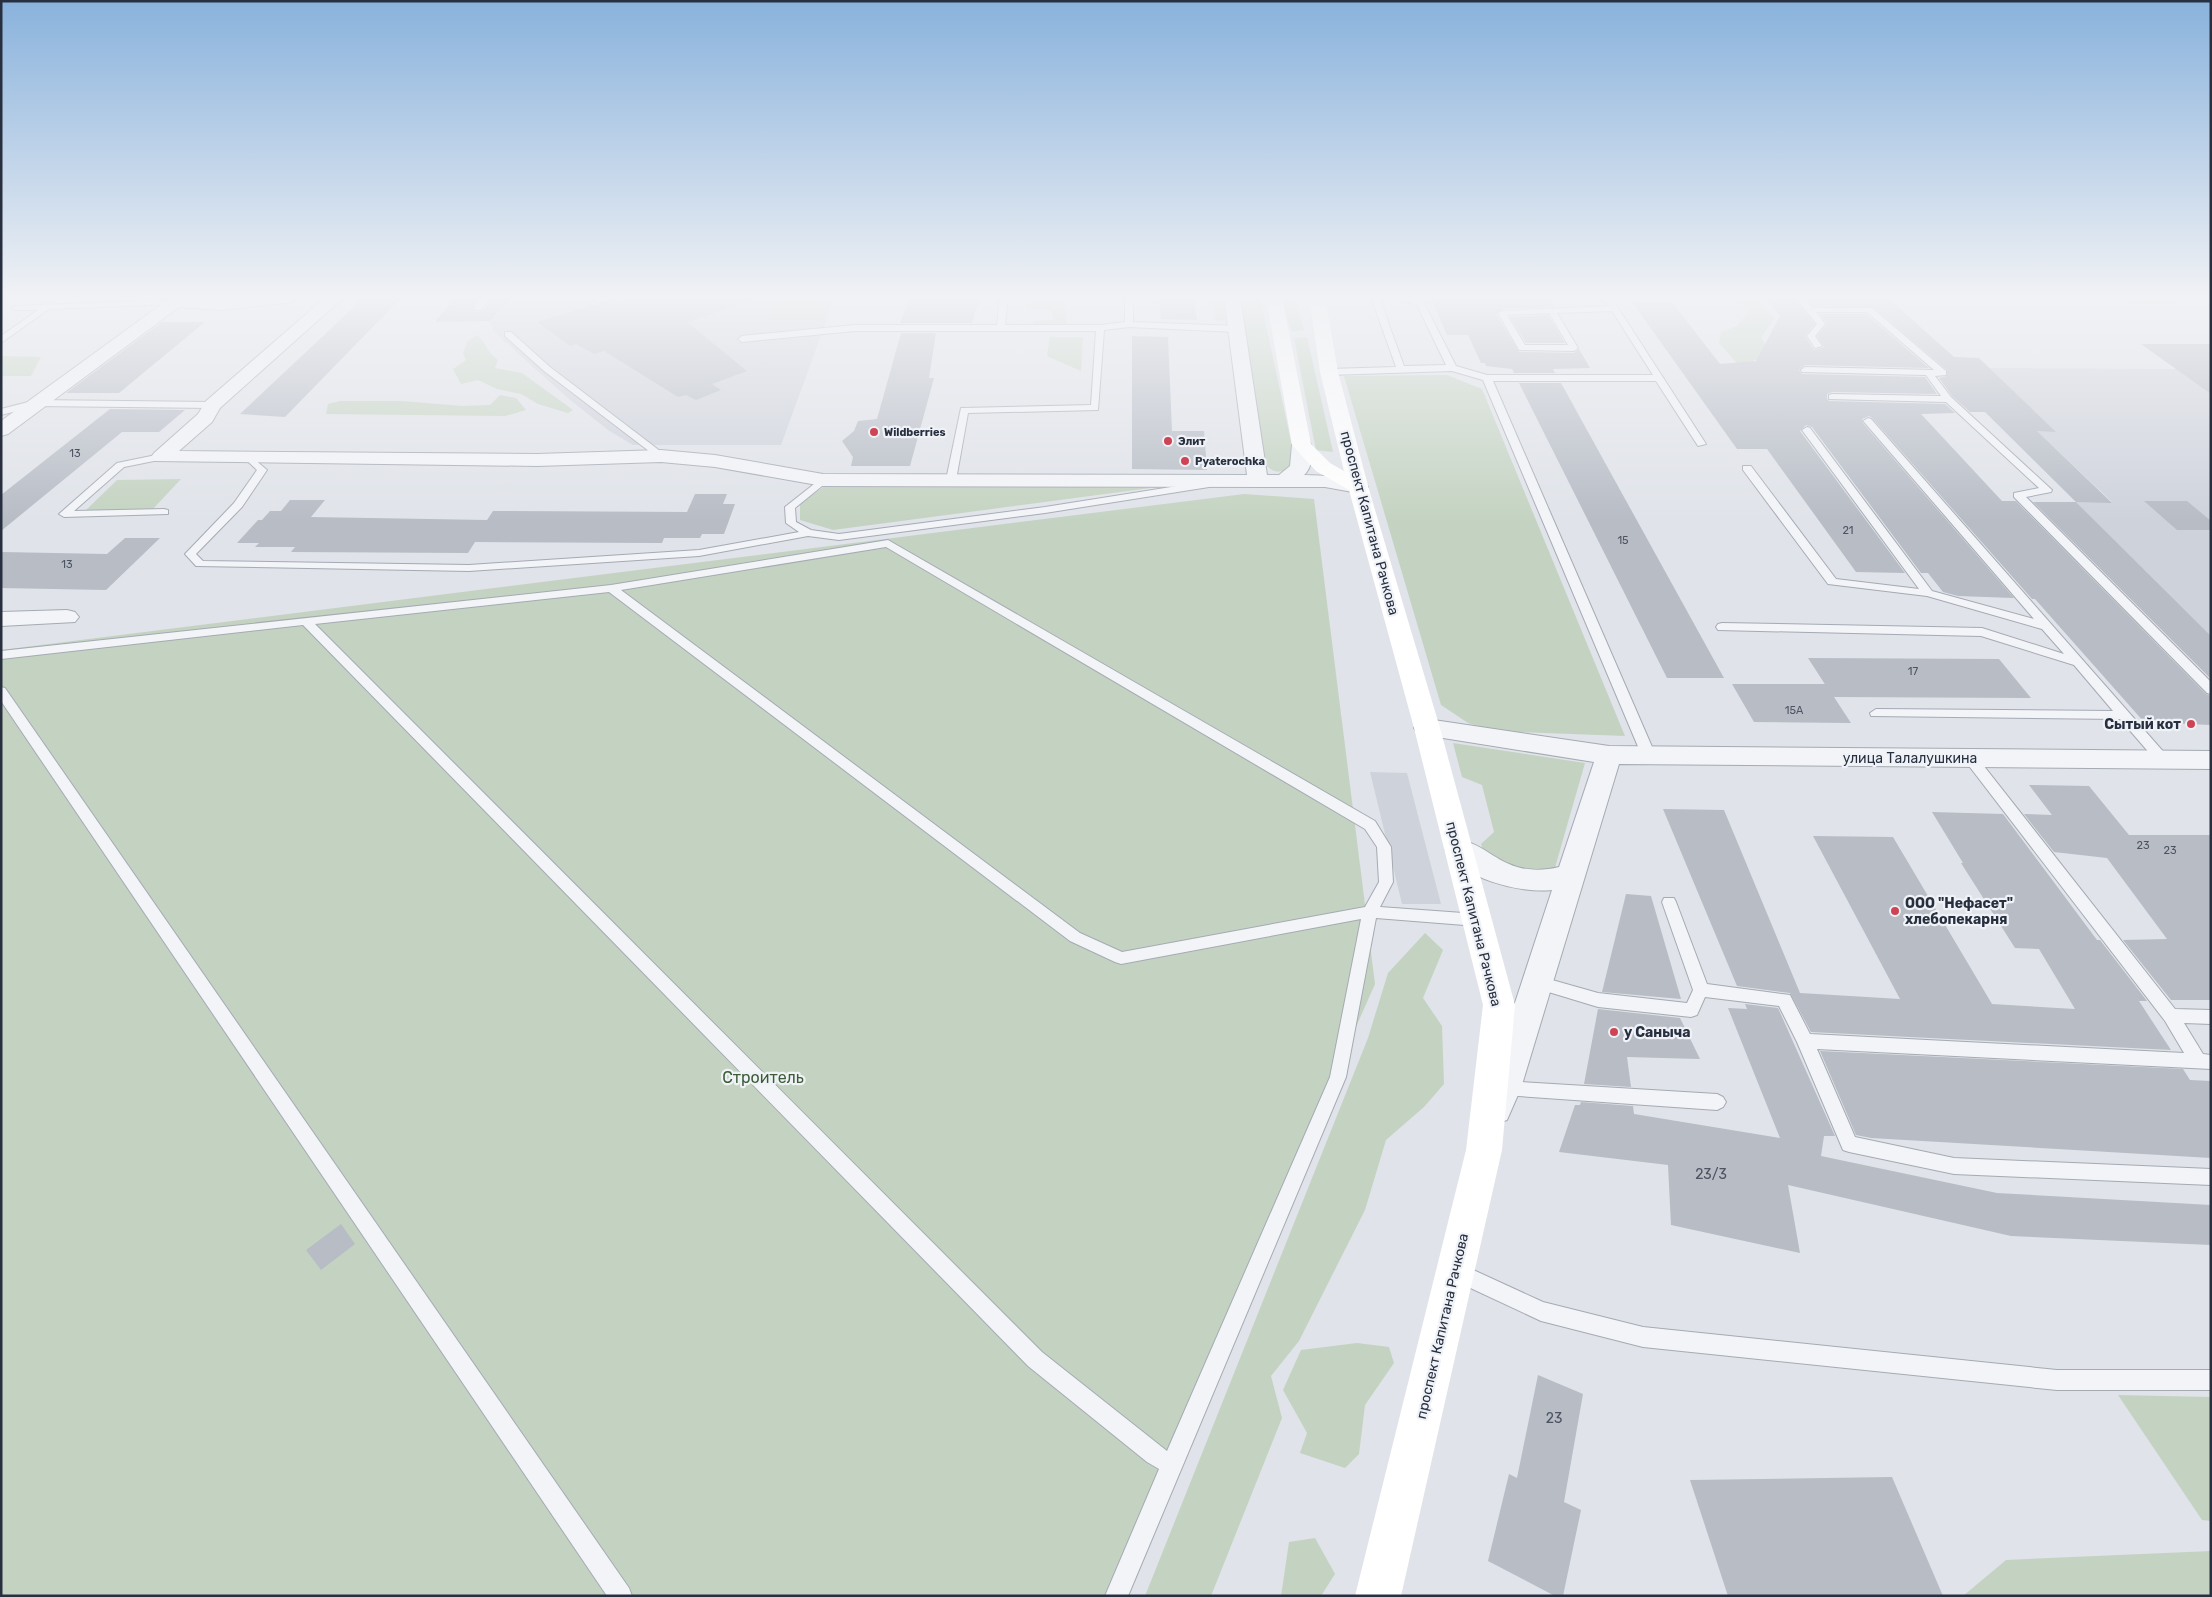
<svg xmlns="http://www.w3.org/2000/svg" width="2212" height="1597" font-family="Rubik,sans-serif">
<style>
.built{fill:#ced2db}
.green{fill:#c4d3c1}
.building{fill:#b7bcc5}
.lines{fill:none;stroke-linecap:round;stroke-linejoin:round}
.lane-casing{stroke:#a5aab3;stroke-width:2}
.street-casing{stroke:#a5aab3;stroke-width:2}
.lane{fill:#f2f4f7;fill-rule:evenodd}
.street{fill:#f2f4f7;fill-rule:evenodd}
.secondary{fill:#fff;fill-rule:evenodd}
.poi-dot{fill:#ce4454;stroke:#eff2f6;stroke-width:2}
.labels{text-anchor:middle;stroke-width:4.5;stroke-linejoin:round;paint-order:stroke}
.far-poi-label{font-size:11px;font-weight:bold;fill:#283040;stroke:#eff2f6;text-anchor:start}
.number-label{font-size:11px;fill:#4c5361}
.street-label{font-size:14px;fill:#283040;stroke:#eff2f6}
.poi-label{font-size:14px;font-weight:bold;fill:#283040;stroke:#eff2f6;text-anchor:start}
.near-number-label{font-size:14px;fill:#4c5361}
.near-park-label{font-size:16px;fill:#3b5c36;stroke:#eff2f6}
</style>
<rect width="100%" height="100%" fill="#e0e3e9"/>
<g class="built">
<path d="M 539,297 L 835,297 L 781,445 L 633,445 L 608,430 L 569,399 L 493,331 L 490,321 L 508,303 L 535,302 Z"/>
<path d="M 1989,368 L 2176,369 L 2211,388 L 2211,636 L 2076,502 L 2112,502 L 2020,415 L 1995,373 Z"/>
<path d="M 1370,772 L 1407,773 L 1441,904 L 1402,904 Z"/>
</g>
<g class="green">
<path d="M 775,297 L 827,297 L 820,320 L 766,321 Z"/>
<path d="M 1212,297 L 1223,297 L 1225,321 L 1215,321 Z"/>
<path d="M 1237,297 L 1260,297 L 1295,460 L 1294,468 C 1280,473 1273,474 1263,462 Z"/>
<path d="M 1289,297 L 1295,297 L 1304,330 L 1292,332 L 1280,300 Z"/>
<path d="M 2114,297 L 2211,297 L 2211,302 C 2200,301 2189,300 2179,301 C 2154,303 2138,309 2114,297 Z"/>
<path d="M 1741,298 L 1756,298 L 1775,318 L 1761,337 L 1772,356 L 1752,361 L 1775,385 L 1780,411 L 1719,343 L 1721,332 L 1737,326 L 1748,313 Z"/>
<path d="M 1065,303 L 1067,326 L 1033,327 L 1033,321 L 1053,320 L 1052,310 L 1029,310 L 1029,304 Z"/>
<path d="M 477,335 C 486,343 486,351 498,360 L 495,368 L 522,373 L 573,410 L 568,413 L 538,404 L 521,394 L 497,389 L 478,380 L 461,384 L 453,369 L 466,360 L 463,353 L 468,341 Z"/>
<path d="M 1050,337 L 1083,337 L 1081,371 L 1047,356 Z"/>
<path d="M 1307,337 L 1333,452 L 1316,450 L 1294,338 Z"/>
<path d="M 1,357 L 2,356 L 41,357 L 31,376 L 1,376 Z"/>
<path d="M 1447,375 L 1482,389 L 1625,736 L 1493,731 L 1468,723 L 1441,705 L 1344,376 Z"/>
<path d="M 500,395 L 516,398 L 526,410 L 505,416 L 326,414 L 328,404 L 340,401 L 402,401 L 462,406 L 490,405 Z"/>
<path d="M 181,479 L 151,511 L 84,512 L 117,480 Z"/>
<path d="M 828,484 L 1151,488 L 833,530 L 800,520 L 800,503 Z"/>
<path d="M 1244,494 L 1314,499 L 1375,984 L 1104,1596 L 1,1596 L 1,650 Z"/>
<path d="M 1453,743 L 1585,763 L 1552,878 L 1487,862 L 1481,844 L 1494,832 L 1482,785 L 1462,777 Z"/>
<path d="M 1425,933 L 1443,950 L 1423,998 L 1442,1026 L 1444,1084 L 1424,1107 L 1386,1140 L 1365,1210 L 1299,1341 L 1271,1376 L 1282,1418 L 1211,1596 L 1145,1596 L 1368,1038 L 1388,973 Z"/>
<path d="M 1357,1343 L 1389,1347 L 1394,1363 L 1365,1405 L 1359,1454 L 1345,1468 L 1300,1453 L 1307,1433 L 1283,1390 L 1301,1350 Z"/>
<path d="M 2118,1395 L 2211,1397 L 2211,1521 L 2202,1520 Z"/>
<path d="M 1315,1538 L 1335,1574 L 1321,1596 L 1281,1596 L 1289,1542 Z"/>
<path d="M 2211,1551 L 2211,1596 L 1963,1596 L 2006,1560 Z"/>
</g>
<g class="building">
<path d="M 361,297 L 402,297 L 285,417 L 240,414 L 354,307 Z"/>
<path d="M 455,297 L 480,297 L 472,307 L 475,312 L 483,311 L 492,297 L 513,297 L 490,321 L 435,322 Z"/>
<path d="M 644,297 L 749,297 L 750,301 L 687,322 L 747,371 L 712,384 L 721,390 L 696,400 L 686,395 L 678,397 L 604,351 L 594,354 L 576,344 L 570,346 L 537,322 L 605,301 L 619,305 Z"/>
<path d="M 910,297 L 980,297 L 972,323 L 900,323 Z"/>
<path d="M 1159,297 L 1194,297 L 1197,320 L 1161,319 Z"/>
<path d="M 1549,297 L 1554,307 L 1502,309 L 1496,314 L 1519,352 L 1574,353 L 1579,349 L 1590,368 L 1553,369 L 1555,373 L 1514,373 L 1512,369 L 1486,366 L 1485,363 L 1481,363 L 1468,335 L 1447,335 L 1431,298 Z"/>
<path d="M 1765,297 L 1793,297 L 1815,324 L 1805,336 L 1814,350 L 1824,347 L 1817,336 L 1827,324 L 1820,314 L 1866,314 L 1929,368 L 1805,365 L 1799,370 L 1802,374 L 1925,377 L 1937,394 L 1832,392 L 1827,394 L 1827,399 L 1829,401 L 1945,404 L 1955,413 L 1921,414 L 2002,501 L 2016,501 L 2206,694 L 2211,696 L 2211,725 L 2144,722 L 2035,599 L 2032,599 L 1872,418 L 1869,416 L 1862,419 L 1862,422 L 2014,598 L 1958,596 L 1943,592 L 1928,573 L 1921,573 L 1812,427 L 1806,425 L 1800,431 L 1905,573 L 1856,572 L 1767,449 L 1737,449 L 1632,302 L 1672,302 L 1720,364 L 1756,361 L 1780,316 Z"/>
<path d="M 1805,297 L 1887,297 L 1954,357 L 1979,358 L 2056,432 L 2037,431 L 2112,503 L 2076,502 L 1985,412 L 1970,412 L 1952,396 L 1939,378 L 1947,376 L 1947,370 L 1873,307 L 1813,306 Z"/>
<path d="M 1548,315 L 1565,343 L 1526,343 L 1510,317 Z"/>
<path d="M 162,322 L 205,322 L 119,393 L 66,393 Z"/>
<path d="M 901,333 L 936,333 L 929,378 L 934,378 L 910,466 L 851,466 L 853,457 L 842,441 L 854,431 L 858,421 L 877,419 Z"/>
<path d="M 1132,336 L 1168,337 L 1172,431 L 1204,431 L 1207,470 L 1132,469 Z"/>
<path d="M 2141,344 L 2211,344 L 2211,394 Z"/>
<path d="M 1519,383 L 1561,383 L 1724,678 L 1667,678 Z"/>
<path d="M 110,409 L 185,410 L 159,432 L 122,432 L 1,531 L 1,495 Z"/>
<path d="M 695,494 L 727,494 L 723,504 L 735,504 L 724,534 L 702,534 L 700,538 L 664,538 L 662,543 L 475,542 L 468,553 L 291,552 L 295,547 L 255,547 L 259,543 L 237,543 L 258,520 L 262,520 L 270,511 L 281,511 L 290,500 L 325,500 L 311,517 L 487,520 L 493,511 L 687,512 Z"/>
<path d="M 2144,501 L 2187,501 L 2211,521 L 2211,530 L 2177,530 Z"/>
<path d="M 2033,502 L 2076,502 L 2211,636 L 2211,679 Z"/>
<path d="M 125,538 L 160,538 L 106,590 L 1,588 L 1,552 L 107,554 Z"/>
<path d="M 1808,658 L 1999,659 L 2031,698 L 1834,697 L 1851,723 L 1754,722 L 1732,684 L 1825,684 L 1828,689 Z"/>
<path d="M 2029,785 L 2089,786 L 2129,835 L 2211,835 L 2211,1000 L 2171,1000 L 2123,940 L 2167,939 L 2107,858 L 2054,852 L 2024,814 L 2052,815 Z"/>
<path d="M 1663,809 L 1724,810 L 1800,993 L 1900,999 L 1813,836 L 1893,837 L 1992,1004 L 2075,1009 L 2039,949 L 2015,948 L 1961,863 L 1963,863 L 1932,812 L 2003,814 L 2097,940 L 2100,940 L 2147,1001 L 2139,1001 L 2171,1050 L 1811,1032 L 1790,993 L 1737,986 Z"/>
<path d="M 1626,894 L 1651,896 L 1681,999 L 1602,992 Z"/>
<path d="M 1745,1004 L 1778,1008 L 1835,1136 L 1824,1136 L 1821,1156 L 1997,1193 L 2211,1205 L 2211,1245 L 2011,1236 L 1788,1185 L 1800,1253 L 1671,1225 L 1668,1165 L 1559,1152 L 1575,1105 L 1580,1105 L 1581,1102 L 1633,1106 L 1634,1114 L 1780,1138 L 1728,1008 L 1747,1009 Z"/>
<path d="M 1598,1009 L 1680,1018 L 1700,1059 L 1627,1057 L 1631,1087 L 1584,1084 Z"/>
<path d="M 1820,1051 L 2183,1069 L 2190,1080 L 2211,1081 L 2211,1158 L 1871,1138 L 1856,1135 Z"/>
<path d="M 341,1224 L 355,1244 L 321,1270 L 306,1250 Z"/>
<path d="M 1538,1375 L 1583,1394 L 1564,1502 L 1581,1510 L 1563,1596 L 1555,1596 L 1488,1561 L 1509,1474 L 1517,1478 Z"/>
<path d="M 1892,1477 L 1943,1596 L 1728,1596 L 1690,1480 Z"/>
</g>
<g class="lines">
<g class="lane-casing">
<g id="lane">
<path d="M 175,297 L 183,297 L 175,304 L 49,309 L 1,343 L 1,336 L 38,310 L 16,310 L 12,308 L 13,306 L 173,300 Z"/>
<path d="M 482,297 L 490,297 L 481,310 L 475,310 L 474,308 Z"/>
<path d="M 1000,297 L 1008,297 L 1005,325 L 1100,325 L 1125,322 L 1125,297 L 1133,297 L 1133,322 L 1236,326 L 1240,329 L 1236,332 L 1129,327 L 1104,330 L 1098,410 L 968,413 L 956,480 L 951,483 L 946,480 L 961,408 L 1091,405 L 1096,331 L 855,331 L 742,342 L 738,339 L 742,336 L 855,325 L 997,325 Z"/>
<path d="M 1371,297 L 1379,297 L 1404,366 L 1446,365 L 1417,305 L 1393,297 L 1407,297 L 1423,301 L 1456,366 L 1487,375 L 1653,375 L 1612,311 L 1557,313 L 1578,348 L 1574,351 L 1519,350 L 1498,313 L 1502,311 L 1609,306 L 1603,297 L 1611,297 L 1706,444 L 1698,446 L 1656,381 L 1493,381 L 1656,756 L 1654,759 L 1644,759 L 1642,756 L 1483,380 L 1452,371 L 1329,375 L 1325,372 L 1329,369 L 1396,367 ZM 1549,313 L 1568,345 L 1525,345 L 1507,315 Z"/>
<path d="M 1795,297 L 1803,297 L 1812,308 L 1872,308 L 1946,371 L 1946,375 L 1935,376 L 1951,397 L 2052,490 L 2051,492 L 2026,497 L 2211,682 L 2211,694 L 2207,693 L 2014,497 L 2014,493 L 2039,488 L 1946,402 L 1829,399 L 1829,395 L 1832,394 L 1941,396 L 1926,375 L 1802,372 L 1801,370 L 1805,367 L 1934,370 L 1867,312 L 1816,312 L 1825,324 L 1815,336 L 1822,346 L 1815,348 L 1807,336 L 1817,324 Z"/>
<path d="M 505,332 L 511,332 L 550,367 L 664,454 L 664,458 L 658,458 L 544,371 L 505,336 Z"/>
<path d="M 36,400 L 213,402 L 218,405 L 213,408 L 36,406 L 1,415 L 1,409 Z"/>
<path d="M 1868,418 L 1871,419 L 2168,757 L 2170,760 L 2168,763 L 2158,763 L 2120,719 L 1871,716 L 1870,713 L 1876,709 L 2113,711 L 2074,665 L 1981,636 L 1718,630 L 1716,627 L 1718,624 L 1722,623 L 1982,628 L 2064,654 L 2042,629 L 1927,596 L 1828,584 L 1743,470 L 1743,466 L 1751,466 L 1836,579 L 1919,589 L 1802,430 L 1807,427 L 1810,428 L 1932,591 L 2034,619 L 1865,423 L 1863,421 Z"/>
<path d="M 161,454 L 166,457 L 164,459 L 124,467 L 74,511 L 164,509 L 168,510 L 168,514 L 64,517 L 59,514 L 117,463 Z"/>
<path d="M 248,454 L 267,470 L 242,507 L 196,554 L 203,561 L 469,565 L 699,550 L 799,532 L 786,523 L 785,507 L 823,477 L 828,480 L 827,482 L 795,508 L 796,522 L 811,530 L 839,534 L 1045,507 L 1209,481 L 1214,484 L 1209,487 L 1045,513 L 839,540 L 808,536 L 699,556 L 469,571 L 196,566 L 185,554 L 234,503 L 257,470 L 243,457 Z"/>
<path d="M 888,540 L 1375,821 L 1391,847 L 1393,882 L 1380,907 L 1477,914 L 1482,916 L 1485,920 L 1482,924 L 1477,926 L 1376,918 L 1346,1077 L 1128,1596 L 1105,1596 L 1159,1469 L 1147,1462 L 1028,1366 L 303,625 L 1,659 L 1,651 L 611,585 ZM 886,547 L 1365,829 L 1377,847 L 1379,882 L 1365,907 L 1122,952 L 1080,933 L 621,590 ZM 609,592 L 1070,941 L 1115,962 L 1121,964 L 1361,919 L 1330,1077 L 1167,1451 L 1042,1352 L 315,624 Z"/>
<path d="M 1,687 L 5,688 L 629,1588 L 632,1596 L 607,1596 L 1,701 Z"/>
<path d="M 1971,754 L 1976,756 L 2175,1009 L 2211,1010 L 2211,1024 L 2184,1023 L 2203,1054 L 2211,1055 L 2211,1069 L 1817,1049 L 1855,1137 L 1954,1158 L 2211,1169 L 2211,1185 L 1954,1174 L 1849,1152 L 1843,1150 L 1797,1042 L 1779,1006 L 1705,997 L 1697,1015 L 1691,1017 L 1598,1007 L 1532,987 L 1530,982 L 1532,977 L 1538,976 L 1598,993 L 1687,1003 L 1693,990 L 1662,902 L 1664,898 L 1674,898 L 1676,902 L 1707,984 L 1790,995 L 1810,1034 L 2184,1053 L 2165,1021 L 1966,762 L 1964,759 Z"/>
<path d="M 1504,1081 L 1717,1094 L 1723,1097 L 1726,1102 L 1723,1107 L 1717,1110 L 1504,1095 L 1498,1093 L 1495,1088 L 1498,1083 Z"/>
<path d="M 1456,1262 L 1543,1302 L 1643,1327 L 2057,1370 L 2211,1370 L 2211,1390 L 2057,1390 L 1643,1347 L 1541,1321 L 1449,1278 L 1446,1271 L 1449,1264 Z"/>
</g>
</g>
<g class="street-casing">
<g id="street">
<path d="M 175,297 L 222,300 L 249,297 L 300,297 L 292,302 L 222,310 L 179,307 L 8,434 L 1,436 L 1,421 L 169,299 Z"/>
<path d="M 326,297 L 344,297 L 220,408 L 212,422 L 179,451 L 537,454 L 661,450 L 715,455 L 823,474 L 1247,475 L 1224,297 L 1240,297 L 1267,475 L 1279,475 L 1290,466 L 1292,445 L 1295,441 L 1309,441 C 1315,450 1312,468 1304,475 C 1325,475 1345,478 1365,483 L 1368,487 L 1365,491 L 1358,493 L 1325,487 L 823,486 L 715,467 L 661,462 L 537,466 L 154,461 L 151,457 L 154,453 L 198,414 L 206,401 Z"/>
<path d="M 67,610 L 75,612 L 79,617 L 75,622 L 1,626 L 1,612 Z"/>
<path d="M 1427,719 L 1609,746 L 2211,751 L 2211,769 L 1619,764 L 1521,1088 L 1507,1120 L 1495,1124 L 1483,1120 L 1478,1109 L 1487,1088 L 1552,890 C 1520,894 1461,878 1445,849 L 1449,842 C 1471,835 1489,856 1509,864 C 1524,871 1543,871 1559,867 L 1594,762 L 1418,734 L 1414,728 L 1418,722 Z"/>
</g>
</g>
<use href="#lane" class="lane"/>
<use href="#street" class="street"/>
<path class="secondary" d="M 1266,297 L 1282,297 L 1311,444 L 1330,463 L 1344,471 L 1320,372 L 1309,297 L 1325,297 L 1338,372 L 1370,493 L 1440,728 L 1515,1005 L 1502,1150 L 1401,1596 L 1355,1596 L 1466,1150 L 1483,1005 L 1414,728 L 1349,490 L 1316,471 L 1292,445 Z"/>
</g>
<linearGradient id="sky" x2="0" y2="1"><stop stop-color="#89b2dc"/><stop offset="0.57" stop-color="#f1f2f5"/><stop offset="1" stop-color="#f1f2f5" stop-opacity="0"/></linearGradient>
<rect width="2212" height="521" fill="url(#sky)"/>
<g class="poi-dot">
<circle cx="874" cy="432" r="5"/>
<circle cx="1168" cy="441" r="5"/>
<circle cx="1185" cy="461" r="5"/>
<circle cx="2191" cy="724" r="5"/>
<circle cx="1895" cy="911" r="5"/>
<circle cx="1614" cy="1032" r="5"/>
</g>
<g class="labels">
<g class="far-poi-label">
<text x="884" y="436">Wildberries</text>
<text x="1178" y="445">Элит</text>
<text x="1195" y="465">Pyaterochka</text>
</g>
<g class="number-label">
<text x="75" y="457">13</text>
<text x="1848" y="534">21</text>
<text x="1623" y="544">15</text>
<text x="67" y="568">13</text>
<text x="1913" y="675">17</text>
<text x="1794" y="714">15А</text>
<text x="2143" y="849">23</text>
<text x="2170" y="854">23</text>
</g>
<g class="street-label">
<text transform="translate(1370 523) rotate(75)" y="5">проспект Капитана Рачкова</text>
<text x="1910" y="763">улица Талалушкина</text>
<text transform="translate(1474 914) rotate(76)" y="5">проспект Капитана Рачкова</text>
<text transform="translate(1442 1326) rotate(-77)" y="5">проспект Капитана Рачкова</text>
</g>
<g class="poi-label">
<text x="2181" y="729" text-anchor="end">Сытый кот</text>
<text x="1905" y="908">ООО "Нефасет"<tspan x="1905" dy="16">хлебопекарня</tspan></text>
<text x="1624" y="1037">у Саныча</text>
</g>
<g class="near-number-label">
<text x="1711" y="1179">23/3</text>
<text x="1554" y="1423">23</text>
</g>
<g class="near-park-label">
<text x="763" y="1083">Строитель</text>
</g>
</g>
<rect width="2212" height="1597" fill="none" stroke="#283040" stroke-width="5"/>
</svg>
